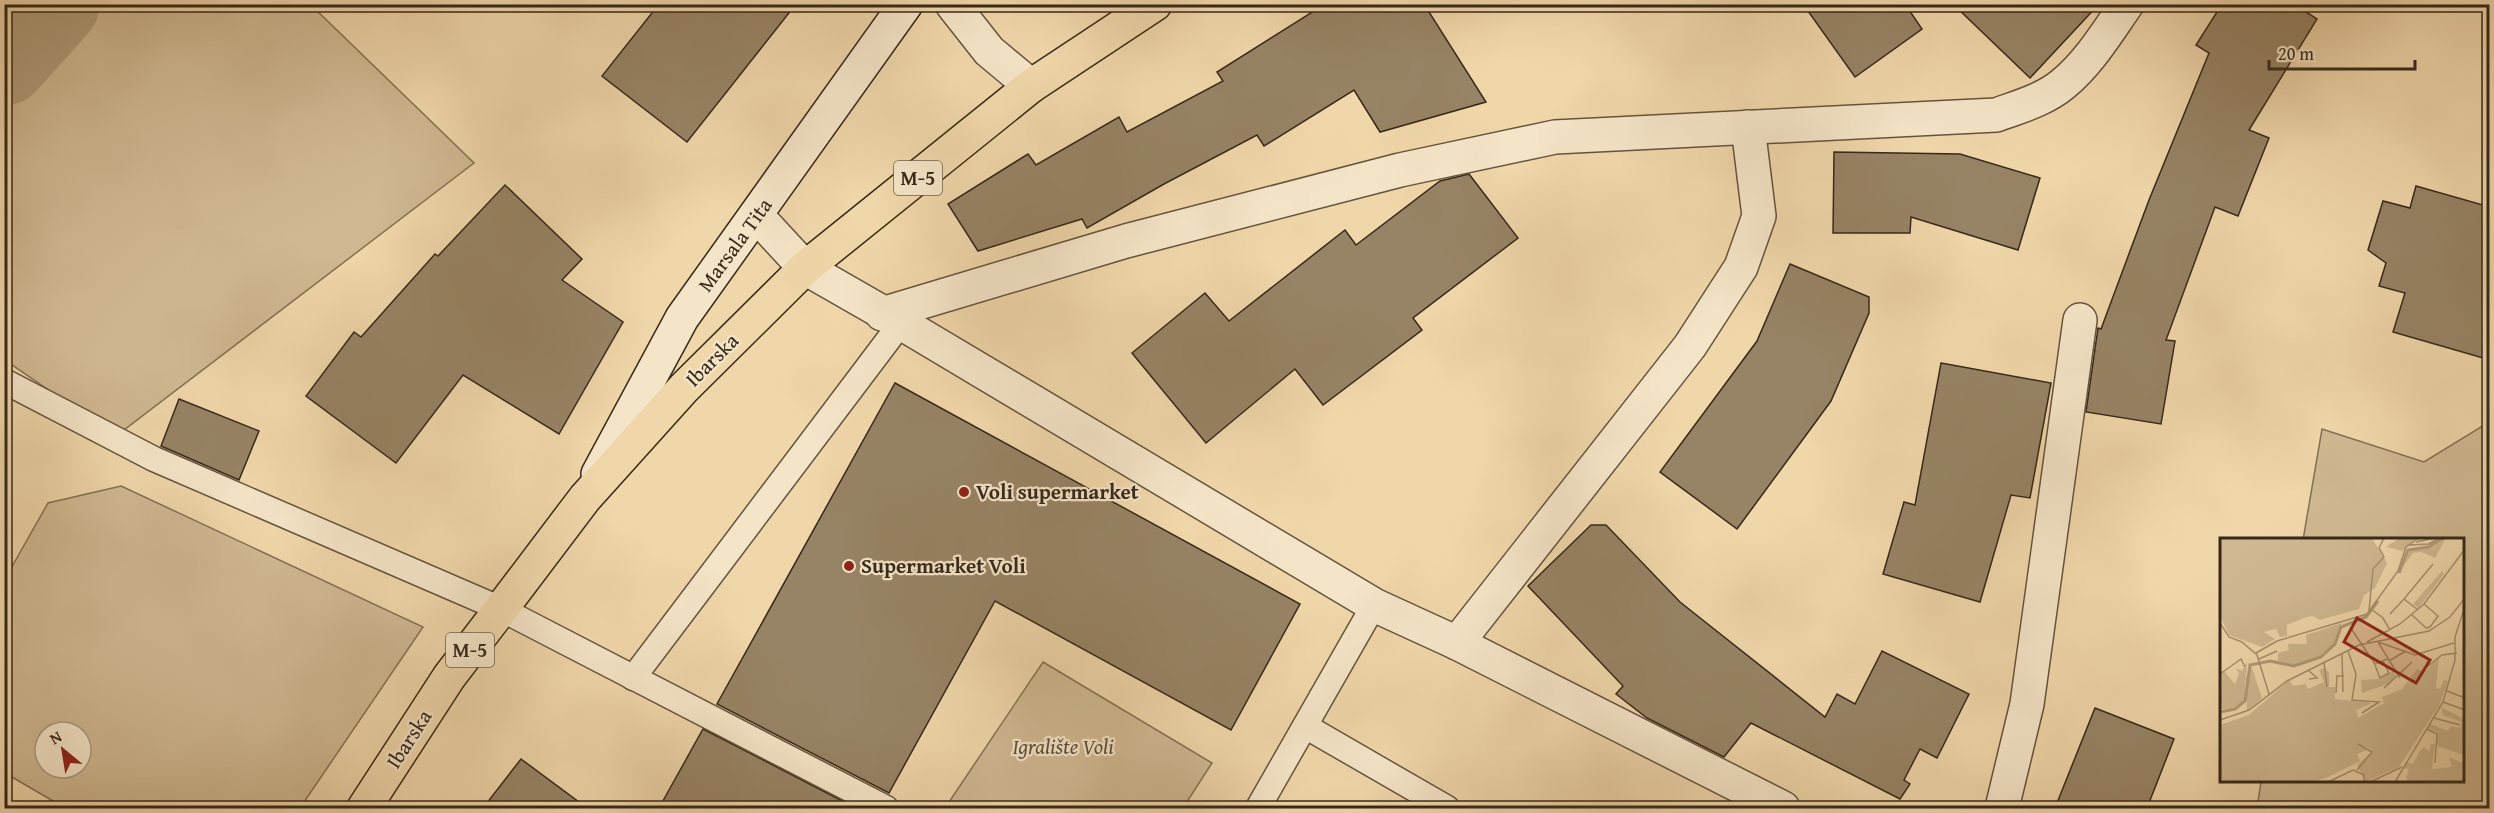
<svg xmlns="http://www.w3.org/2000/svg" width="2494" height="813" font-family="'Gentium Book Plus',serif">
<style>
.green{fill:#d0b992;stroke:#837156;stroke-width:1.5;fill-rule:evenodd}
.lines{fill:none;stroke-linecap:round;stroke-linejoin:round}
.river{stroke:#b19c79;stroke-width:87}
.building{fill:#978365;stroke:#36291a;stroke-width:1.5}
.lane-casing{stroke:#64543e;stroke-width:27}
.street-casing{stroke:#64543e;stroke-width:36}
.secondary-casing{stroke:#36291a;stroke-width:36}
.primary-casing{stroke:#36291a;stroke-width:36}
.lane{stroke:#f5e5c8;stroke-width:24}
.street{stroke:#f5e5c8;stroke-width:33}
.secondary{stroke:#f5e5c8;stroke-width:33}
.primary{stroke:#f0d7aa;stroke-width:33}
.poi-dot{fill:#8f2418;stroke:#f5e5c8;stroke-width:2}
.labels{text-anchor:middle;stroke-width:4.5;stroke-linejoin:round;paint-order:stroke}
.shield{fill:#f5e5c8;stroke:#6f614e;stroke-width:1.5}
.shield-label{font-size:20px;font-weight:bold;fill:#36291a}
.street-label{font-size:21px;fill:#36291a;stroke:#f5e5c8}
.poi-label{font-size:21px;font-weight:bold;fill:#36291a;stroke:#f5e5c8;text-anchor:start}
.park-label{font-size:21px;font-style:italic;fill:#5c4d38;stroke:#f5e5c8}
.inset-river{fill:none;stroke:#b19c79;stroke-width:3}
.inset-road{fill:none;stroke:#a69170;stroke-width:1.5}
.view{fill:#8f2418;fill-opacity:0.15;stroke:#8f2418;stroke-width:3}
.inset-edge{fill:none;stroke:#36291a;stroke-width:3}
</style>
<rect width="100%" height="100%" fill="#f0d7aa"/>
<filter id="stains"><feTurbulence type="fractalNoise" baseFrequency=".00333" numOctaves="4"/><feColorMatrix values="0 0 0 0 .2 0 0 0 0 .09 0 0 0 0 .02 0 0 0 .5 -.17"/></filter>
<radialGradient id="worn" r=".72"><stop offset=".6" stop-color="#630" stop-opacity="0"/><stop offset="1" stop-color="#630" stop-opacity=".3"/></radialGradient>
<g class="green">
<path d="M 88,5 L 311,5 L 474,163 L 116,436 L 5,360 L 5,98 Z"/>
<path d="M 2489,422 L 2489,808 L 2257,808 L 2261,782 L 2462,782 L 2462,540 L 2303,540 L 2322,429 L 2424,462 Z"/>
<path d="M 121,486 L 423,627 L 300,808 L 65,808 L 5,773 L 5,579 L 48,503 ZM 45,732 L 81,732 L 81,768 L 45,768 Z"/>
<path d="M 1043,662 L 1212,763 L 1183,808 L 945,808 Z"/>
</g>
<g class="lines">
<path class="river" d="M 4,62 L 56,4"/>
</g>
<g class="building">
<path d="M 659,4 L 796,4 L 687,142 L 602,76 Z"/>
<path d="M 1325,4 L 1424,4 L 1486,102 L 1380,132 L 1354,90 L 1264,146 L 1257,135 L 1164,184 L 1087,228 L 1082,219 L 978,251 L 948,204 L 1028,154 L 1036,165 L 1119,117 L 1127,132 L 1223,81 L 1217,72 Z"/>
<path d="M 1803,4 L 1905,4 L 1922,29 L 1855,77 Z"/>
<path d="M 1953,4 L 2099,4 L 2030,78 Z"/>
<path d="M 2222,4 L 2294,4 L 2317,19 L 2249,130 L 2269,138 L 2238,216 L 2215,207 L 2166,340 L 2175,341 L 2161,424 L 2086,412 L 2098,328 L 2101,329 L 2149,200 L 2209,53 L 2196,45 Z"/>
<path d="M 1834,152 L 1960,154 L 2040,178 L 2018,250 L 1911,217 L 1910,233 L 1833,233 Z"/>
<path d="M 1469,174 L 1518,238 L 1413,318 L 1422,330 L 1323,405 L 1295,369 L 1206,443 L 1132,353 L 1205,293 L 1229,321 L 1345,230 L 1356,245 L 1440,181 Z"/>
<path d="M 505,185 L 582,259 L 562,280 L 623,322 L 559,434 L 463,375 L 396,463 L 306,396 L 354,332 L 361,337 L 435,254 L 438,256 Z"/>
<path d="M 2416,186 L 2490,207 L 2490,360 L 2393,332 L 2405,293 L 2379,286 L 2386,263 L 2368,250 L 2383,201 L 2410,208 Z"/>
<path d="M 1790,264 L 1869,297 L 1869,313 L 1831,401 L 1737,529 L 1660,472 L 1757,341 Z"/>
<path d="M 1941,363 L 2051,383 L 2030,498 L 2011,495 L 1980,602 L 1883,574 L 1904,502 L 1915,505 Z"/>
<path d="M 895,383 L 1300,604 L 1231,730 L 995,601 L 889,793 L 717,704 Z"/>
<path d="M 179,399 L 259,431 L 239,480 L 161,446 Z"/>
<path d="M 1591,525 L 1606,525 L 1680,602 L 1825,717 L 1837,694 L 1855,704 L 1882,651 L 1969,694 L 1937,758 L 1920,749 L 1904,780 L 1910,784 L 1900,799 L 1751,723 L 1724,757 L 1647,718 L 1616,694 L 1623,686 L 1528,586 Z"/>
<path d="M 2095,708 L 2174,739 L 2147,808 L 2055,808 Z"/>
<path d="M 703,729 L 856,808 L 659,808 Z"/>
<path d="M 521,759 L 587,808 L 483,808 Z"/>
</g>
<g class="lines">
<g class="lane-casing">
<g id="lane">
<path d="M 4,381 L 154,459 L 501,609 L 886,808"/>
<path d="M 633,678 L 901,323"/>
<path d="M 1305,726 L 1447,808"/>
<path d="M 1258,808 L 1374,605"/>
</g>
</g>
<g class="street-casing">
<g id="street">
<path d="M 952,4 L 989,51 L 1031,86"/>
<path d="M 756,215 L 805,268 L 901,323 L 1374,605 L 1457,643 L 1783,808"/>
<path d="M 882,314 L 1126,241 L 1400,170 L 1555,137 L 1996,115 C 2018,107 2044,100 2063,84 C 2089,63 2108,31 2127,4"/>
<path d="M 1457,643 L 1690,346 L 1741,267 L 1759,216 L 1748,127"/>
<path d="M 2002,808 L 2027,704 L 2080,320"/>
</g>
</g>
<g class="secondary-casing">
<path id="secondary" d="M 598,474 L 682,318 L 906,4"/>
</g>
<g class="primary-casing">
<path id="primary" d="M 364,808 L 449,677 L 501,609 L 585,498 L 684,388 L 805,268 L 1031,86 L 1155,4"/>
</g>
<use href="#lane" class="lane"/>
<use href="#street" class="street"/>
<use href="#secondary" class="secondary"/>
<use href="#primary" class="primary"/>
</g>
<g class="poi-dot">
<circle cx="964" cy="492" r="6"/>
<circle cx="849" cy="566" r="6"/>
</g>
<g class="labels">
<g class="shield">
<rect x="894" y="161" width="48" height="34" rx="4.5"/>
<rect x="446" y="633" width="48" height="34" rx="4.5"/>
</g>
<g class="shield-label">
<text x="918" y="185">M-5</text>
<text x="470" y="657">M-5</text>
</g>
<g class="street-label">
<text transform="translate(735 245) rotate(-54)" y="7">Marsala Tita</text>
<text transform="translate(712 360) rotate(-45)" y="7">Ibarska</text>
<text transform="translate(409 739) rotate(-57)" y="7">Ibarska</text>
</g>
<g class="poi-label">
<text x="976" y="499">Voli supermarket</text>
<text x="861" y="573">Supermarket Voli</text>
</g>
<g class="park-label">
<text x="1063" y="754">Igralište Voli</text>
</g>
</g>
<g transform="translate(2220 538)">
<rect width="244" height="244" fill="#f0d7aa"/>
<path d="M 0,0 L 152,0 L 167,25 L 155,50 L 144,57 L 139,71 L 100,82 L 92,78 L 84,80 L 67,87 L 67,98 L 60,99 L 56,91 L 44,94 L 55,101 L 42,109 L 9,97 L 0,79 ZM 179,0 L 196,0 L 183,13 L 166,9 ZM 225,2 L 215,20 L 201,14 L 193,15 L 183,29 L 190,12 L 209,10 ZM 222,33 L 224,36 L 204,63 L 198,70 L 193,66 ZM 122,85 L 114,106 L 100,118 L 75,127 L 52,122 L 58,123 L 58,115 L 69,112 L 68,106 L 87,106 L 86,97 ZM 219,120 L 216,150 L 220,151 L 224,142 L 228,143 L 220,166 L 179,229 L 145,244 L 137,227 L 153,213 L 143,207 L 147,212 L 137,216 L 140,223 L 106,240 L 89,244 L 0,244 L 0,187 L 29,177 L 69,142 L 73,148 L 86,146 L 88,151 L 104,144 L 99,132 L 105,130 L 109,135 L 109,149 L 115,149 L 115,161 L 152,165 L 136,172 L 138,180 L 164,165 L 162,159 L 182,151 L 197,131 L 204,134 ZM 27,124 L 24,163 L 11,171 L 0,171 L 0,136 L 4,133 L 15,146 L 19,136 L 16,130 L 22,133 ZM 31,127 L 42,160 L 27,173 L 26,140 ZM 173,133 L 176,138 L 170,145 L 142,155 L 141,142 L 158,141 ZM 221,169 L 244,181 L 244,217 L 217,208 L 217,194 L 207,191 L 210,186 L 228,193 L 231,188 L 240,190 L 242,184 L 223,177 ZM 211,206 L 215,206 L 212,231 L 232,229 L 229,219 L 242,225 L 244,218 L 244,244 L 189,244 L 186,240 L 189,231 L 182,230 L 186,224 L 193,226 L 199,214 L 204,209 L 209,213 Z" fill="#d0b992"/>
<path class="inset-river" d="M 179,35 L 188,12 L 208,9 L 224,0M 0,174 L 15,171 L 25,163 L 30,127 L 50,123 L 74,128 L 101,119 L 115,106 L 121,89 L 146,79 L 158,63"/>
<path class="inset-road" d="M 196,4 L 215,0M 189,7 L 209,6 L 219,0M 151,71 L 163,80 L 170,92M 198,72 L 184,61 L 213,26M 149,73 L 153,31 L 164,19 L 159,10 L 164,0M 170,76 L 184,61M 192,77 L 206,90 L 210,89 L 218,78 L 204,66M 0,85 L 9,99 L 22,104 L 37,117 L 49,156M 130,89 L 155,126 L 167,121M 147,104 L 180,86 L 204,66 L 245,11M 158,104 L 195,117 L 234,105M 158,104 L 180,140M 128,113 L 136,136 L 132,162 L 159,164 L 142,175M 36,115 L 57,103 L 147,76 L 178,33 L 186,9 L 199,0M 122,116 L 123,154M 39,121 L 57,113M 169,123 L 186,113M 104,125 L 107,149M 155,127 L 160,140 L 169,135 L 163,123M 207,129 L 222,117 L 237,115M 88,132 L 97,140 L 89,141M 0,136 L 21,121 L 25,129M 164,150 L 192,124M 227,153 L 245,160M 116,155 L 117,138 L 124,138M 223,164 L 245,172M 214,180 L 240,187M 0,182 L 29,172 L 67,143 L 139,107 L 209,93 L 230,79 L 245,60M 206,191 L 217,196 L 215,225M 137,232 L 152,214 L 138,206M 108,244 L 133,232 L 144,237 L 144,244M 150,244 L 182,229M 175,244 L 223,164 L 235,122 L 235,99 L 245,68"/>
<path class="view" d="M 137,80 L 210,122 L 196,145 L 124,104 Z"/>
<rect width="244" height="244" class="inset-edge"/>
</g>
<rect width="2494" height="813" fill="none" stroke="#f0d7aa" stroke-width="24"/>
<rect x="6" y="6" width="2482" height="801" fill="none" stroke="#36291a" stroke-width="3"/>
<rect x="12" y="12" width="2470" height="789" fill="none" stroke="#36291a" stroke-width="1.5"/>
<g transform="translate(63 750) rotate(330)"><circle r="28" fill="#f5e5c8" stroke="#a99a82" stroke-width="1.5"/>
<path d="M0-4.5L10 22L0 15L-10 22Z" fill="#8f2418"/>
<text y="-9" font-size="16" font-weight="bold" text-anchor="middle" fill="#36291a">N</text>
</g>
<path d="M2269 60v9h146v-9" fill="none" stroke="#36291a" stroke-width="3"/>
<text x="2278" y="60" font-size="18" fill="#36291a" stroke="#f5e5c8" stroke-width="4.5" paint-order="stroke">20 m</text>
<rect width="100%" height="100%" filter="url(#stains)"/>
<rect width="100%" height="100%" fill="url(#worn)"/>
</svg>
